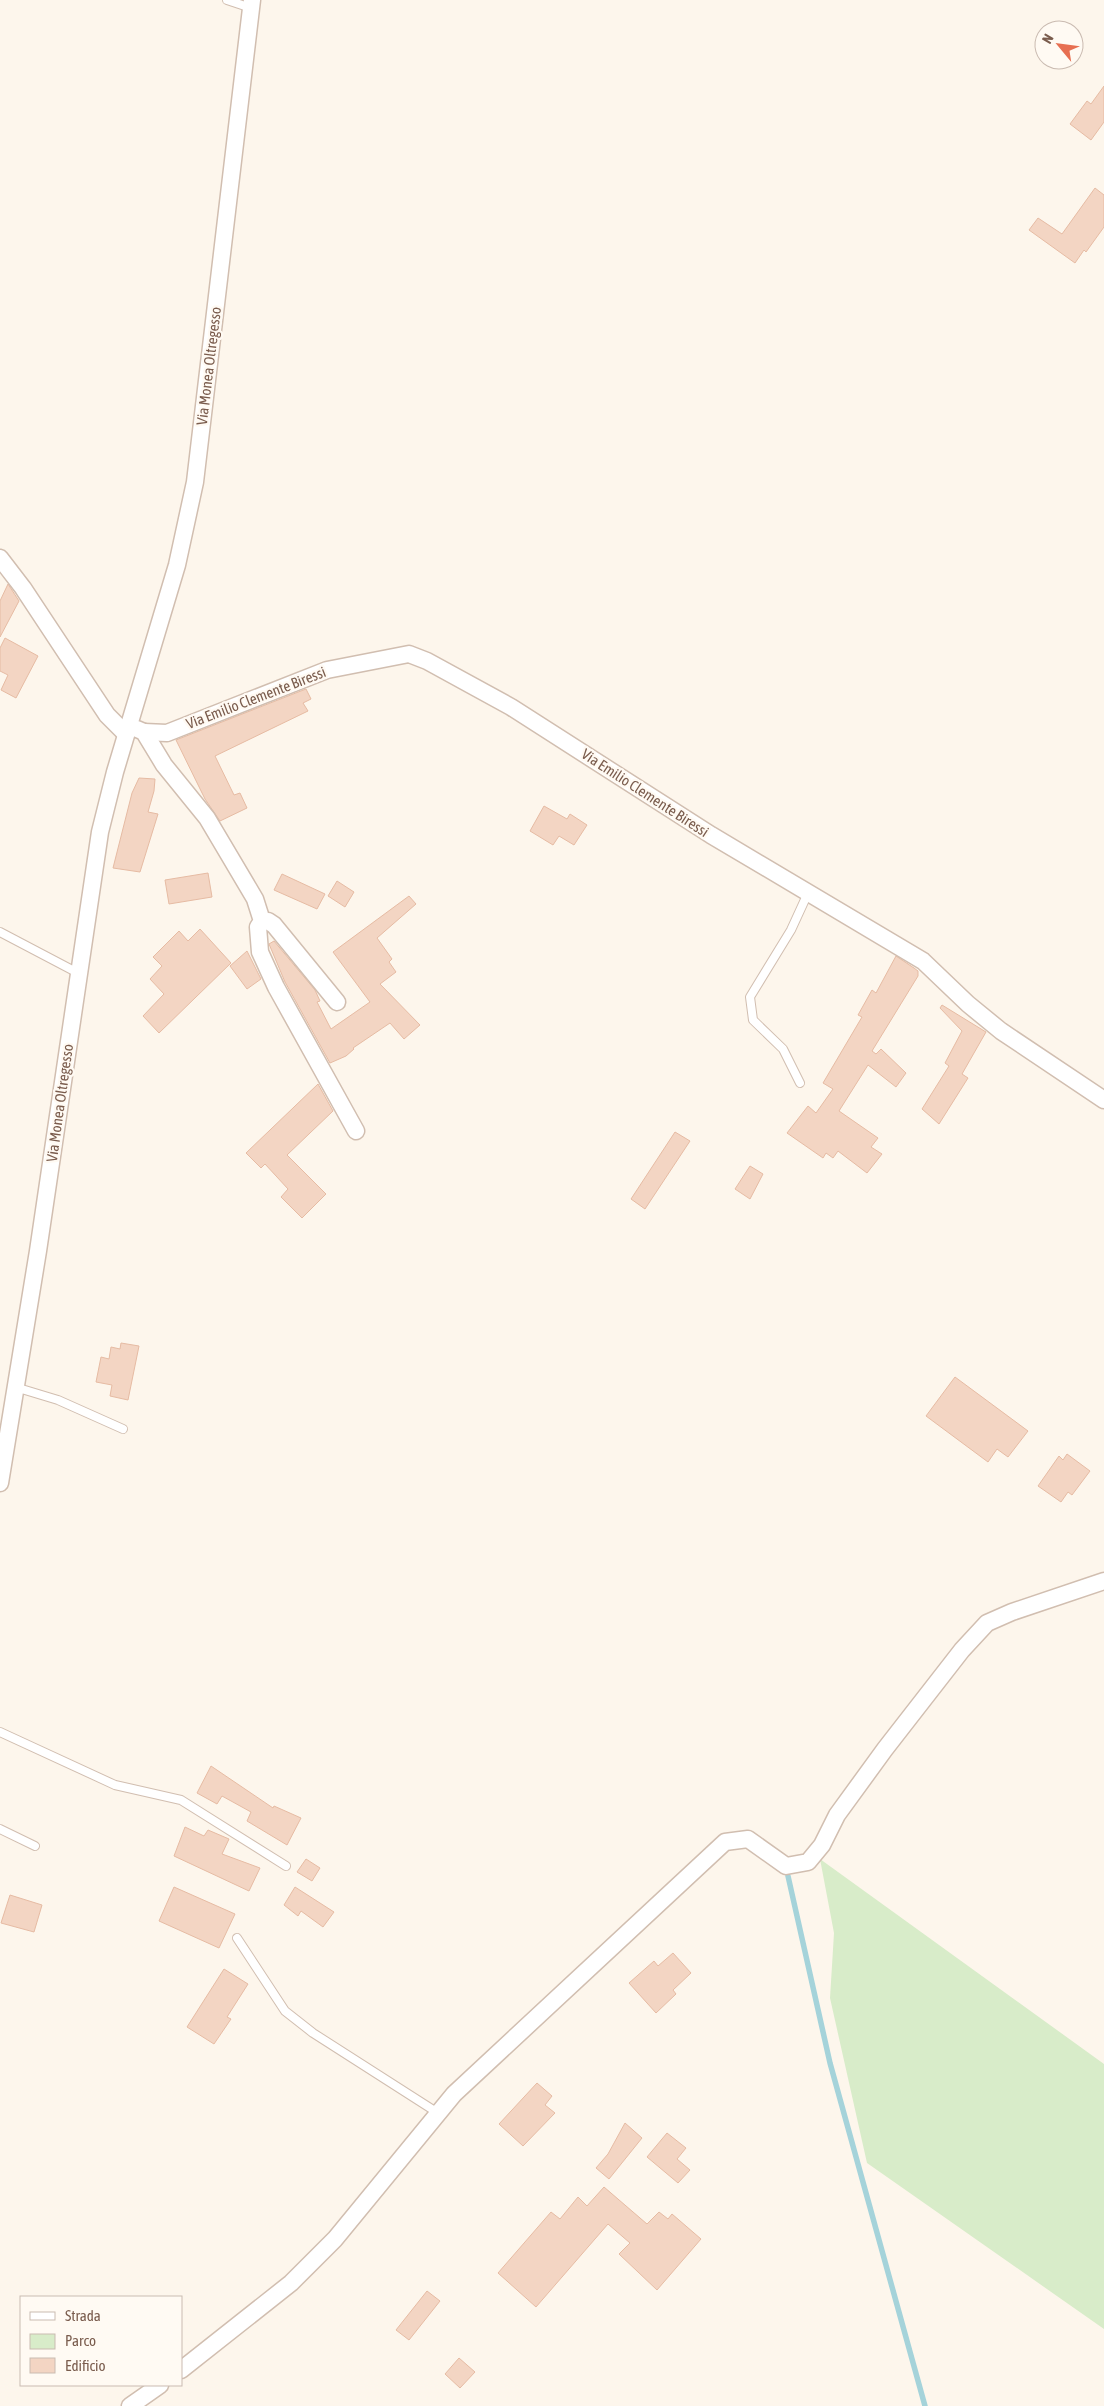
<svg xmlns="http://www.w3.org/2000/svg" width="1104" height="2406" font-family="'Asap Condensed',sans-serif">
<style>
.green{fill:#d8ecc9}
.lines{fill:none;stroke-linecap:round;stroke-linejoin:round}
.stream{stroke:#a5d3da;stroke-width:5.5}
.building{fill:#f3d5c3;stroke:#e6bba3}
.service-casing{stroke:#d1beb0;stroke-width:10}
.minor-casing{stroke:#d1beb0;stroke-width:19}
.service{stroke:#fff;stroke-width:8}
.minor{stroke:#fff;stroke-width:16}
.labels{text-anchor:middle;stroke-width:4.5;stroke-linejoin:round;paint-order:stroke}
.street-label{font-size:15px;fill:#7a5c4d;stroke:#fffaf3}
</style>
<rect width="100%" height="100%" fill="#fdf6ec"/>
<path class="green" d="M 820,1859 L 1104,2064 L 1104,2329 L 867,2163 L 830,1998 L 834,1933 Z"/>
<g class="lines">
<path class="stream" d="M 788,1876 L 830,2063 L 925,2406"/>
</g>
<g class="building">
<path d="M 1104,86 L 1104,122 L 1091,140 L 1070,124 L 1087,101 L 1091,104 Z"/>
<path d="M 1095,188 L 1104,195 L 1104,227 L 1086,252 L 1084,250 L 1075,263 L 1029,230 L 1038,218 L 1062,234 Z"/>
<path d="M 8,584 L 19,601 L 0,637 L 0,601 Z"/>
<path d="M 5,638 L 38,656 L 16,698 L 1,690 L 8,675 L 0,671 L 0,648 Z"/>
<path d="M 306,689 L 311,699 L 303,703 L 308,711 L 215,756 L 234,795 L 240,793 L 247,808 L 220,821 L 205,799 L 176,740 Z"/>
<path d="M 139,778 L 155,779 L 154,791 L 148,812 L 158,814 L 140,872 L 113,868 L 132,793 Z"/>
<path d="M 544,806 L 567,819 L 570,814 L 587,825 L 574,845 L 559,836 L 553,845 L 530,831 Z"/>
<path d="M 208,873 L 212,897 L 169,904 L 165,880 Z"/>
<path d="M 282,874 L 325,894 L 317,909 L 274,890 Z"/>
<path d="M 337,881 L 354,892 L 345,907 L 328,896 Z"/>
<path d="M 409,896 L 416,904 L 377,938 L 392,959 L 389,962 L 396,972 L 380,984 L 420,1025 L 404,1039 L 390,1023 L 353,1048 L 354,1049 L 346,1056 L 330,1063 L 285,982 L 269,944 L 274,941 L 315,990 L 320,1001 L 317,1002 L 331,1029 L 370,1002 L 333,952 Z"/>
<path d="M 200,929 L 231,963 L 159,1033 L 143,1016 L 164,994 L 150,979 L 162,966 L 153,957 L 179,931 L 188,941 Z"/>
<path d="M 247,951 L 261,979 L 247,989 L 230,966 Z"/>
<path d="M 896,956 L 914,968 L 918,971 L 918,976 L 872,1051 L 876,1054 L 881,1049 L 906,1073 L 896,1087 L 868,1065 L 839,1111 L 878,1138 L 871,1147 L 882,1154 L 867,1173 L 838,1151 L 833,1158 L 826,1153 L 823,1158 L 787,1133 L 808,1106 L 816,1113 L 833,1089 L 823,1083 L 862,1017 L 858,1015 L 872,990 L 876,993 Z"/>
<path d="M 942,1005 L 986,1032 L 962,1074 L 968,1078 L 939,1124 L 922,1109 L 949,1066 L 945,1063 L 962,1031 L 940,1008 Z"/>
<path d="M 318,1084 L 333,1111 L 287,1155 L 326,1194 L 302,1218 L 281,1197 L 288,1189 L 265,1164 L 261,1168 L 246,1153 Z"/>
<path d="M 675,1132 L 690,1141 L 645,1209 L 631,1199 Z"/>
<path d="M 750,1166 L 763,1174 L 750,1199 L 735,1189 Z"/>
<path d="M 121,1343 L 139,1346 L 128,1400 L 110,1396 L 112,1385 L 96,1382 L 101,1357 L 109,1359 L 111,1347 L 120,1349 Z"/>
<path d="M 955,1377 L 1028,1431 L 1008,1457 L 997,1449 L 988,1462 L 926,1416 Z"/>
<path d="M 1067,1454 L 1090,1471 L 1072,1495 L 1068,1492 L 1061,1502 L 1038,1486 L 1059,1456 L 1063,1460 Z"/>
<path d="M 211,1766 L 273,1808 L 274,1806 L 301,1818 L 287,1845 L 247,1821 L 251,1812 L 222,1796 L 217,1804 L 197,1793 Z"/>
<path d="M 185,1827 L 204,1836 L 208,1830 L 229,1839 L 222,1854 L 260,1868 L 249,1891 L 174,1856 Z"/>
<path d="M 306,1859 L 320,1868 L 312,1881 L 297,1872 Z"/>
<path d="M 174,1887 L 235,1914 L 219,1948 L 159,1921 Z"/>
<path d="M 295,1887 L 334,1912 L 323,1927 L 301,1911 L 298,1916 L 284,1905 Z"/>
<path d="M 10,1895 L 42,1905 L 34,1932 L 1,1923 Z"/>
<path d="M 673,1953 L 691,1973 L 673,1990 L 676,1994 L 656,2013 L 629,1983 L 654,1961 L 658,1966 Z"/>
<path d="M 224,1969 L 248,1984 L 227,2017 L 231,2019 L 214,2044 L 187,2027 Z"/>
<path d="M 537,2083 L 552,2096 L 545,2105 L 555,2113 L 523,2146 L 499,2124 Z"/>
<path d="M 625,2123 L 642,2138 L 609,2179 L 596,2168 L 608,2154 Z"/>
<path d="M 667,2133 L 686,2148 L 677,2159 L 690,2170 L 678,2183 L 647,2157 Z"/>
<path d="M 604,2187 L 647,2224 L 659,2212 L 668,2219 L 672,2214 L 701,2239 L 657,2290 L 619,2254 L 630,2243 L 608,2224 L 536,2307 L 498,2273 L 551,2212 L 560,2219 L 578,2197 L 587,2206 Z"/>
<path d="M 427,2291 L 440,2301 L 409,2340 L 396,2330 Z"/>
<path d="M 459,2358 L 475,2372 L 460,2388 L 445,2374 Z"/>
</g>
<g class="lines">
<g class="service-casing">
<g id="service">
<path d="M 227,0 L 251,8"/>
<path d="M 0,932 L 78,973"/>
<path d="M 800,1083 L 783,1049 L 753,1020 L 750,997 L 791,930 L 808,893"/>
<path d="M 15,1387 L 58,1400 L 123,1429"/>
<path d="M 0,1732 L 115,1785 L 181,1800 L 286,1866"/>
<path d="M 0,1829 L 35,1846"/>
<path d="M 237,1938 L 285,2011 L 313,2033 L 438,2113"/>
</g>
</g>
<g class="minor-casing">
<g id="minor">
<path d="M 0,558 L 23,588 L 107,715 L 126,734"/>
<path d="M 137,729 L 144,732 L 164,765 L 207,818 L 255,899 L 262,921 L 258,927 L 260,952 L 276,987 L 356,1131"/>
<path d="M 144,732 L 167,733 L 327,670 L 409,654 L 427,661 L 511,707 L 711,835 L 923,961 L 968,1004 L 1001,1031 L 1104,1100"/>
<path d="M 262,921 L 268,921 L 274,925 L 337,1002"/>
<path d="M 0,1483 L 38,1251 L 100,832 L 115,772 L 177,565 L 195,482 L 252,0"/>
<path d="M 181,2370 L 291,2283 L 335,2239 L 454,2094 L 725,1842 L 748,1839 L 786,1866 L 808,1862 L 822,1845 L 837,1815 L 885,1749 L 962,1650 L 987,1623 L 1012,1612 L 1104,1581"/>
<path d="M 130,2406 L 160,2385"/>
</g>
</g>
<use href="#service" class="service"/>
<use href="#minor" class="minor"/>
</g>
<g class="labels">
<g class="street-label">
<text transform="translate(209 366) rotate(-83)" y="5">Via Monea Oltregesso</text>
<text transform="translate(256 698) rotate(-21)" y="5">Via Emilio Clemente Biressi</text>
<text transform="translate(645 793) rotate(33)" y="5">Via Emilio Clemente Biressi</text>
<text transform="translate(60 1103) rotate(-82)" y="5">Via Monea Oltregesso</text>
</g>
</g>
<rect x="20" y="2296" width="162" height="90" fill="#fffaf3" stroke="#cabbb1"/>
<rect x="30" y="2312" width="25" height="8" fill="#ffffff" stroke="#cabbb1"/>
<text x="65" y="2321" font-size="15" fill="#7a5c4d">Strada</text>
<rect x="30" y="2334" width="25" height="15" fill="#d8ecc9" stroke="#cabbb1"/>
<text x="65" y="2346" font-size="15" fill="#7a5c4d">Parco</text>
<rect x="30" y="2358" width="25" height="15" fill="#f3d5c3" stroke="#cabbb1"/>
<text x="65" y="2371" font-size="15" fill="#7a5c4d">Edificio</text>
<g transform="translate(1059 45) rotate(299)"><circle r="24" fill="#fffaf3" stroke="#cabbb1"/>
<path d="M0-4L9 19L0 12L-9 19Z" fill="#e76f51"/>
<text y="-8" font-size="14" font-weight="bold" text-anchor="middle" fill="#7a5c4d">N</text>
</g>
</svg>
